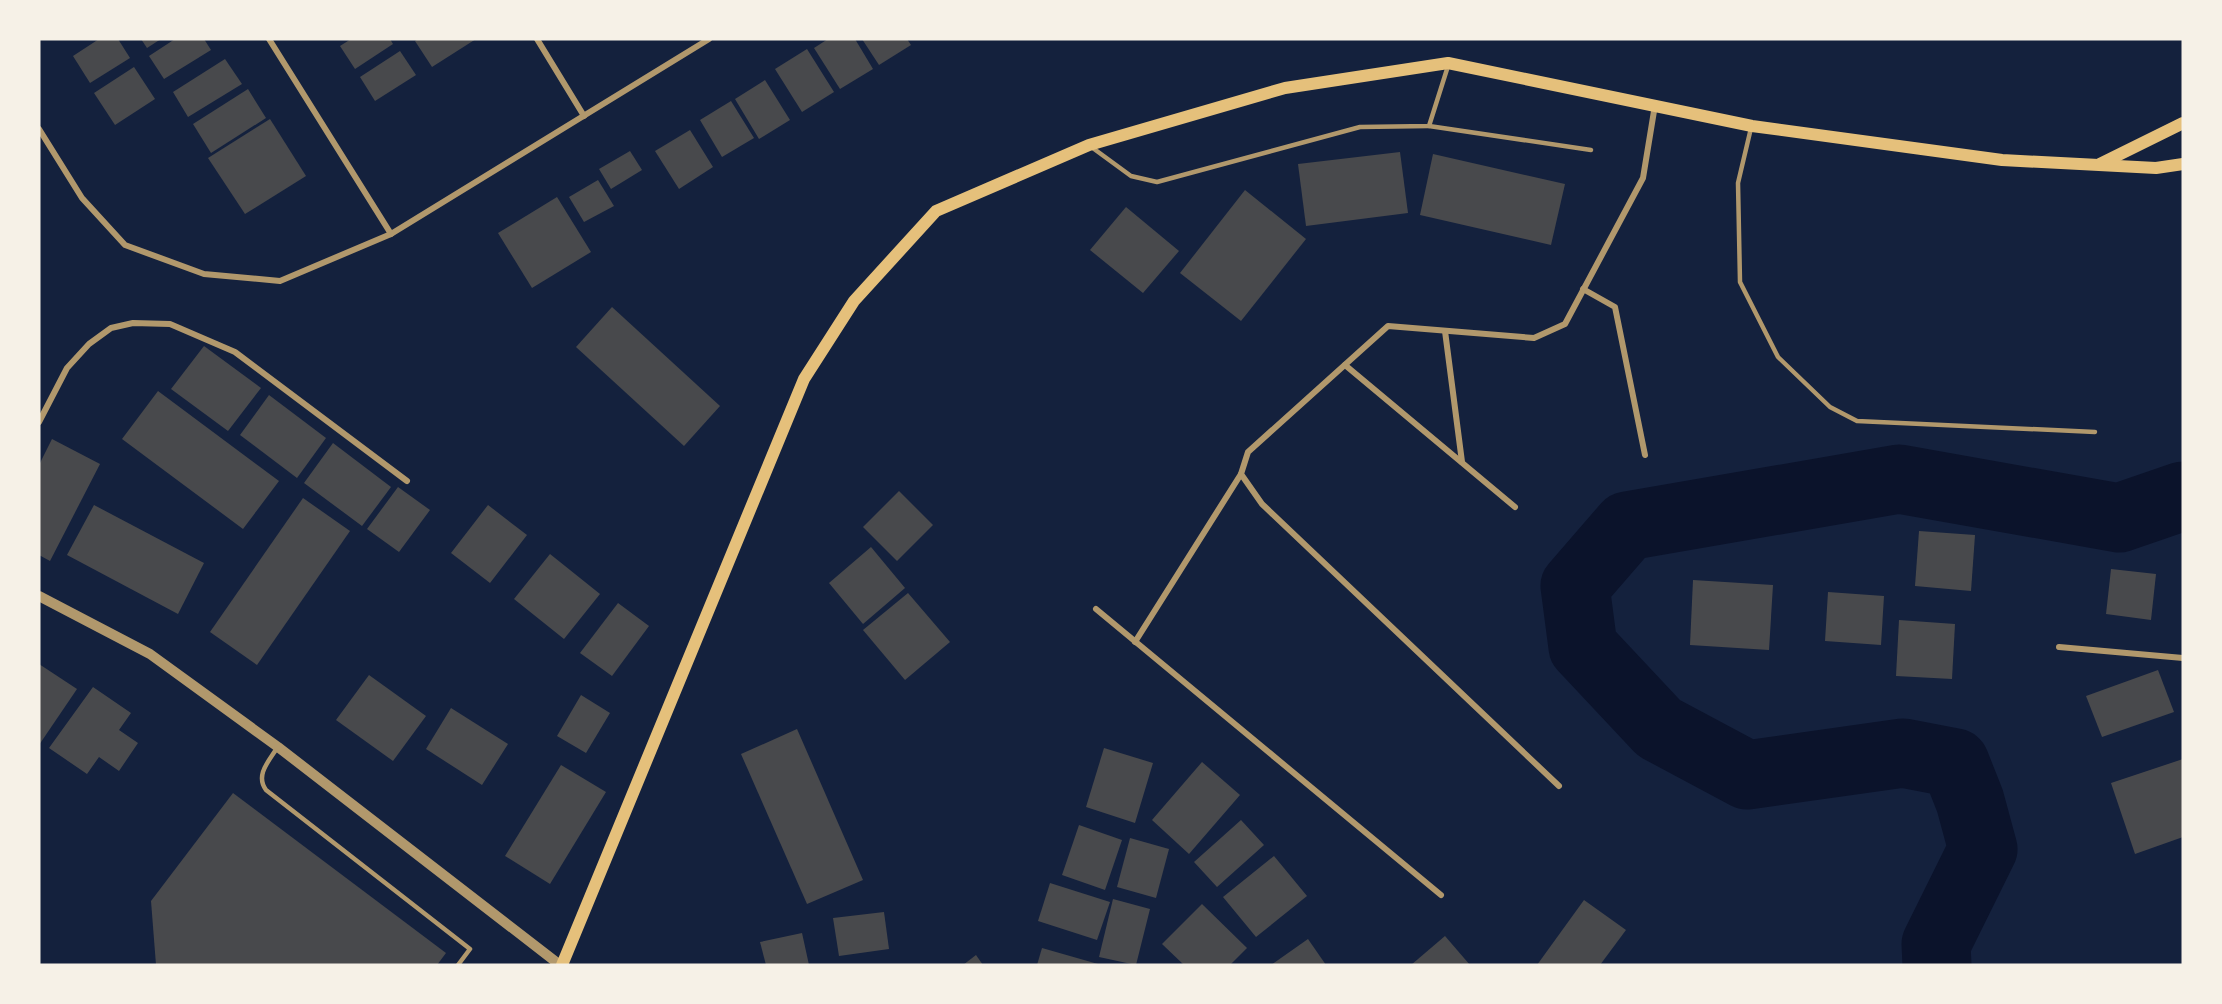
<svg xmlns="http://www.w3.org/2000/svg" width="2222" height="1004" font-family="'IBM Plex Sans',sans-serif">
<style>
.lines{fill:none;stroke-linecap:round;stroke-linejoin:round}
.river{stroke:#0b132b;stroke-width:69}
.building{fill:#48494c}
.service{stroke:#b1986c;stroke-width:4.5}
.minor{stroke:#b1986c;stroke-width:6}
.tertiary{stroke:#b1986c;stroke-width:10}
.secondary{stroke:#e5c07b;stroke-width:12}
</style>
<rect width="100%" height="100%" fill="#14213d"/>
<g class="lines">
<path class="river" d="M 1937,965 L 1936,944 L 1983,849 L 1970,801 L 1955,763 L 1903,753 L 1747,775 L 1659,728 L 1583,647 L 1575,586 L 1627,526 L 1899,479 L 2119,518 L 2183,496"/>
</g>
<g class="building">
<path d="M 99,39 L 118,39 L 130,58 L 90,83 L 73,56 Z"/>
<path d="M 141,39 L 161,39 L 147,48 Z"/>
<path d="M 175,39 L 204,39 L 211,50 L 164,79 L 149,56 Z"/>
<path d="M 351,39 L 390,39 L 393,44 L 355,69 L 340,46 Z"/>
<path d="M 418,39 L 476,39 L 432,67 L 415,41 Z"/>
<path d="M 828,39 L 855,39 L 873,69 L 840,89 L 814,48 Z"/>
<path d="M 862,39 L 907,39 L 911,45 L 879,65 Z"/>
<path d="M 807,49 L 834,92 L 802,112 L 775,69 Z"/>
<path d="M 400,51 L 416,75 L 375,101 L 360,77 Z"/>
<path d="M 225,59 L 242,84 L 188,117 L 173,92 Z"/>
<path d="M 134,67 L 155,99 L 115,125 L 94,93 Z"/>
<path d="M 765,80 L 790,120 L 759,139 L 735,99 Z"/>
<path d="M 248,89 L 266,118 L 211,153 L 193,124 Z"/>
<path d="M 731,101 L 754,138 L 722,157 L 700,120 Z"/>
<path d="M 270,119 L 306,176 L 245,214 L 208,158 Z"/>
<path d="M 690,130 L 713,167 L 679,189 L 655,151 Z"/>
<path d="M 630,151 L 642,170 L 611,189 L 599,169 Z"/>
<path d="M 1400,152 L 1408,213 L 1306,226 L 1298,164 Z"/>
<path d="M 1433,154 L 1565,184 L 1551,245 L 1420,215 Z"/>
<path d="M 598,180 L 614,206 L 584,222 L 569,197 Z"/>
<path d="M 1245,190 L 1306,239 L 1241,321 L 1180,273 Z"/>
<path d="M 557,197 L 591,252 L 532,288 L 498,233 Z"/>
<path d="M 1126,207 L 1179,251 L 1143,293 L 1090,250 Z"/>
<path d="M 612,307 L 720,406 L 684,446 L 576,347 Z"/>
<path d="M 204,346 L 261,388 L 228,431 L 171,389 Z"/>
<path d="M 158,391 L 279,481 L 243,529 L 122,439 Z"/>
<path d="M 269,395 L 326,438 L 297,478 L 240,435 Z"/>
<path d="M 52,439 L 100,464 L 50,561 L 39,555 L 39,465 Z"/>
<path d="M 333,443 L 391,487 L 362,526 L 304,483 Z"/>
<path d="M 398,487 L 430,510 L 399,552 L 367,529 Z"/>
<path d="M 899,491 L 933,525 L 897,561 L 863,527 Z"/>
<path d="M 303,498 L 350,531 L 257,665 L 210,632 Z"/>
<path d="M 94,505 L 204,563 L 178,614 L 67,555 Z"/>
<path d="M 488,505 L 527,535 L 490,583 L 451,553 Z"/>
<path d="M 1919,531 L 1975,535 L 1971,591 L 1915,586 Z"/>
<path d="M 871,547 L 905,588 L 863,624 L 829,583 Z"/>
<path d="M 550,554 L 600,594 L 564,639 L 514,599 Z"/>
<path d="M 2111,569 L 2156,574 L 2151,620 L 2106,614 Z"/>
<path d="M 1693,580 L 1773,585 L 1769,650 L 1690,645 Z"/>
<path d="M 1828,592 L 1884,596 L 1881,645 L 1825,641 Z"/>
<path d="M 908,593 L 950,642 L 905,680 L 863,630 Z"/>
<path d="M 618,603 L 649,626 L 612,676 L 580,653 Z"/>
<path d="M 1899,620 L 1955,624 L 1952,679 L 1896,676 Z"/>
<path d="M 39,664 L 77,689 L 39,745 Z"/>
<path d="M 2158,670 L 2174,712 L 2102,737 L 2086,696 Z"/>
<path d="M 369,675 L 426,716 L 393,761 L 336,720 Z"/>
<path d="M 93,687 L 131,713 L 119,730 L 138,743 L 119,771 L 99,757 L 87,774 L 49,748 Z"/>
<path d="M 581,695 L 610,713 L 586,753 L 557,736 Z"/>
<path d="M 451,708 L 508,744 L 482,785 L 426,749 Z"/>
<path d="M 797,729 L 863,880 L 807,904 L 741,754 Z"/>
<path d="M 1104,748 L 1153,763 L 1135,823 L 1086,807 Z"/>
<path d="M 2183,759 L 2183,837 L 2135,854 L 2111,783 Z"/>
<path d="M 1202,762 L 1240,795 L 1189,854 L 1152,820 Z"/>
<path d="M 561,765 L 606,792 L 550,884 L 505,856 Z"/>
<path d="M 233,793 L 446,953 L 437,965 L 156,965 L 151,901 Z"/>
<path d="M 1241,820 L 1264,845 L 1217,887 L 1194,862 Z"/>
<path d="M 1079,825 L 1122,840 L 1105,890 L 1062,875 Z"/>
<path d="M 1130,838 L 1169,849 L 1156,898 L 1117,887 Z"/>
<path d="M 1274,856 L 1307,896 L 1256,937 L 1223,897 Z"/>
<path d="M 1050,883 L 1110,902 L 1097,940 L 1038,921 Z"/>
<path d="M 1113,899 L 1150,909 L 1136,965 L 1099,957 Z"/>
<path d="M 1584,900 L 1626,930 L 1600,965 L 1537,965 Z"/>
<path d="M 1202,904 L 1247,948 L 1230,965 L 1184,965 L 1162,944 Z"/>
<path d="M 884,912 L 889,949 L 839,956 L 833,918 Z"/>
<path d="M 802,933 L 809,965 L 766,965 L 760,942 Z"/>
<path d="M 1445,936 L 1470,965 L 1411,965 Z"/>
<path d="M 1308,939 L 1326,965 L 1271,965 Z"/>
<path d="M 1042,948 L 1098,964 L 1098,965 L 1037,965 Z"/>
<path d="M 976,955 L 983,965 L 963,965 Z"/>
</g>
<g class="lines">
<g class="service">
<path d="M 1429,126 L 1591,150"/>
<path d="M 1751,128 L 1738,183 L 1740,282 L 1778,357 L 1830,407 L 1857,421 L 2095,432"/>
<path d="M 1090,146 L 1131,176 L 1157,182 L 1360,127 L 1429,126 L 1448,66"/>
<path d="M 277,748 C 269,761 255,775 266,790 L 470,949 L 458,965"/>
</g>
<g class="minor">
<path d="M 269,39 L 391,234"/>
<path d="M 537,39 L 584,116"/>
<path d="M 39,129 L 82,198 L 125,245 L 204,274 L 280,281 L 391,234 L 709,39"/>
<path d="M 1583,289 L 1615,307 L 1645,455"/>
<path d="M 1445,331 L 1462,462"/>
<path d="M 1345,365 L 1515,507"/>
<path d="M 39,422 L 67,368 L 89,344 L 111,328 L 133,323 L 170,324 L 235,352 L 407,481"/>
<path d="M 1096,609 L 1441,895"/>
<path d="M 1135,642 L 1241,474"/>
<path d="M 2059,647 L 2183,658"/>
<path d="M 1559,786 L 1262,504 L 1241,474 L 1248,452 L 1388,326 L 1534,338 L 1565,324 L 1643,178 L 1655,105"/>
</g>
<path class="tertiary" d="M 39,596 L 150,654 L 278,747 L 560,965"/>
<g class="secondary">
<path d="M 2100,164 L 2183,123"/>
<path d="M 562,965 L 804,379 L 854,301 L 936,211 L 1089,145 L 1285,88 L 1448,63 L 1752,126 L 2002,160 L 2156,168 L 2183,164"/>
</g>
</g>
<rect width="2222" height="1004" fill="none" stroke="#f6f1e7" stroke-width="81"/>
</svg>
